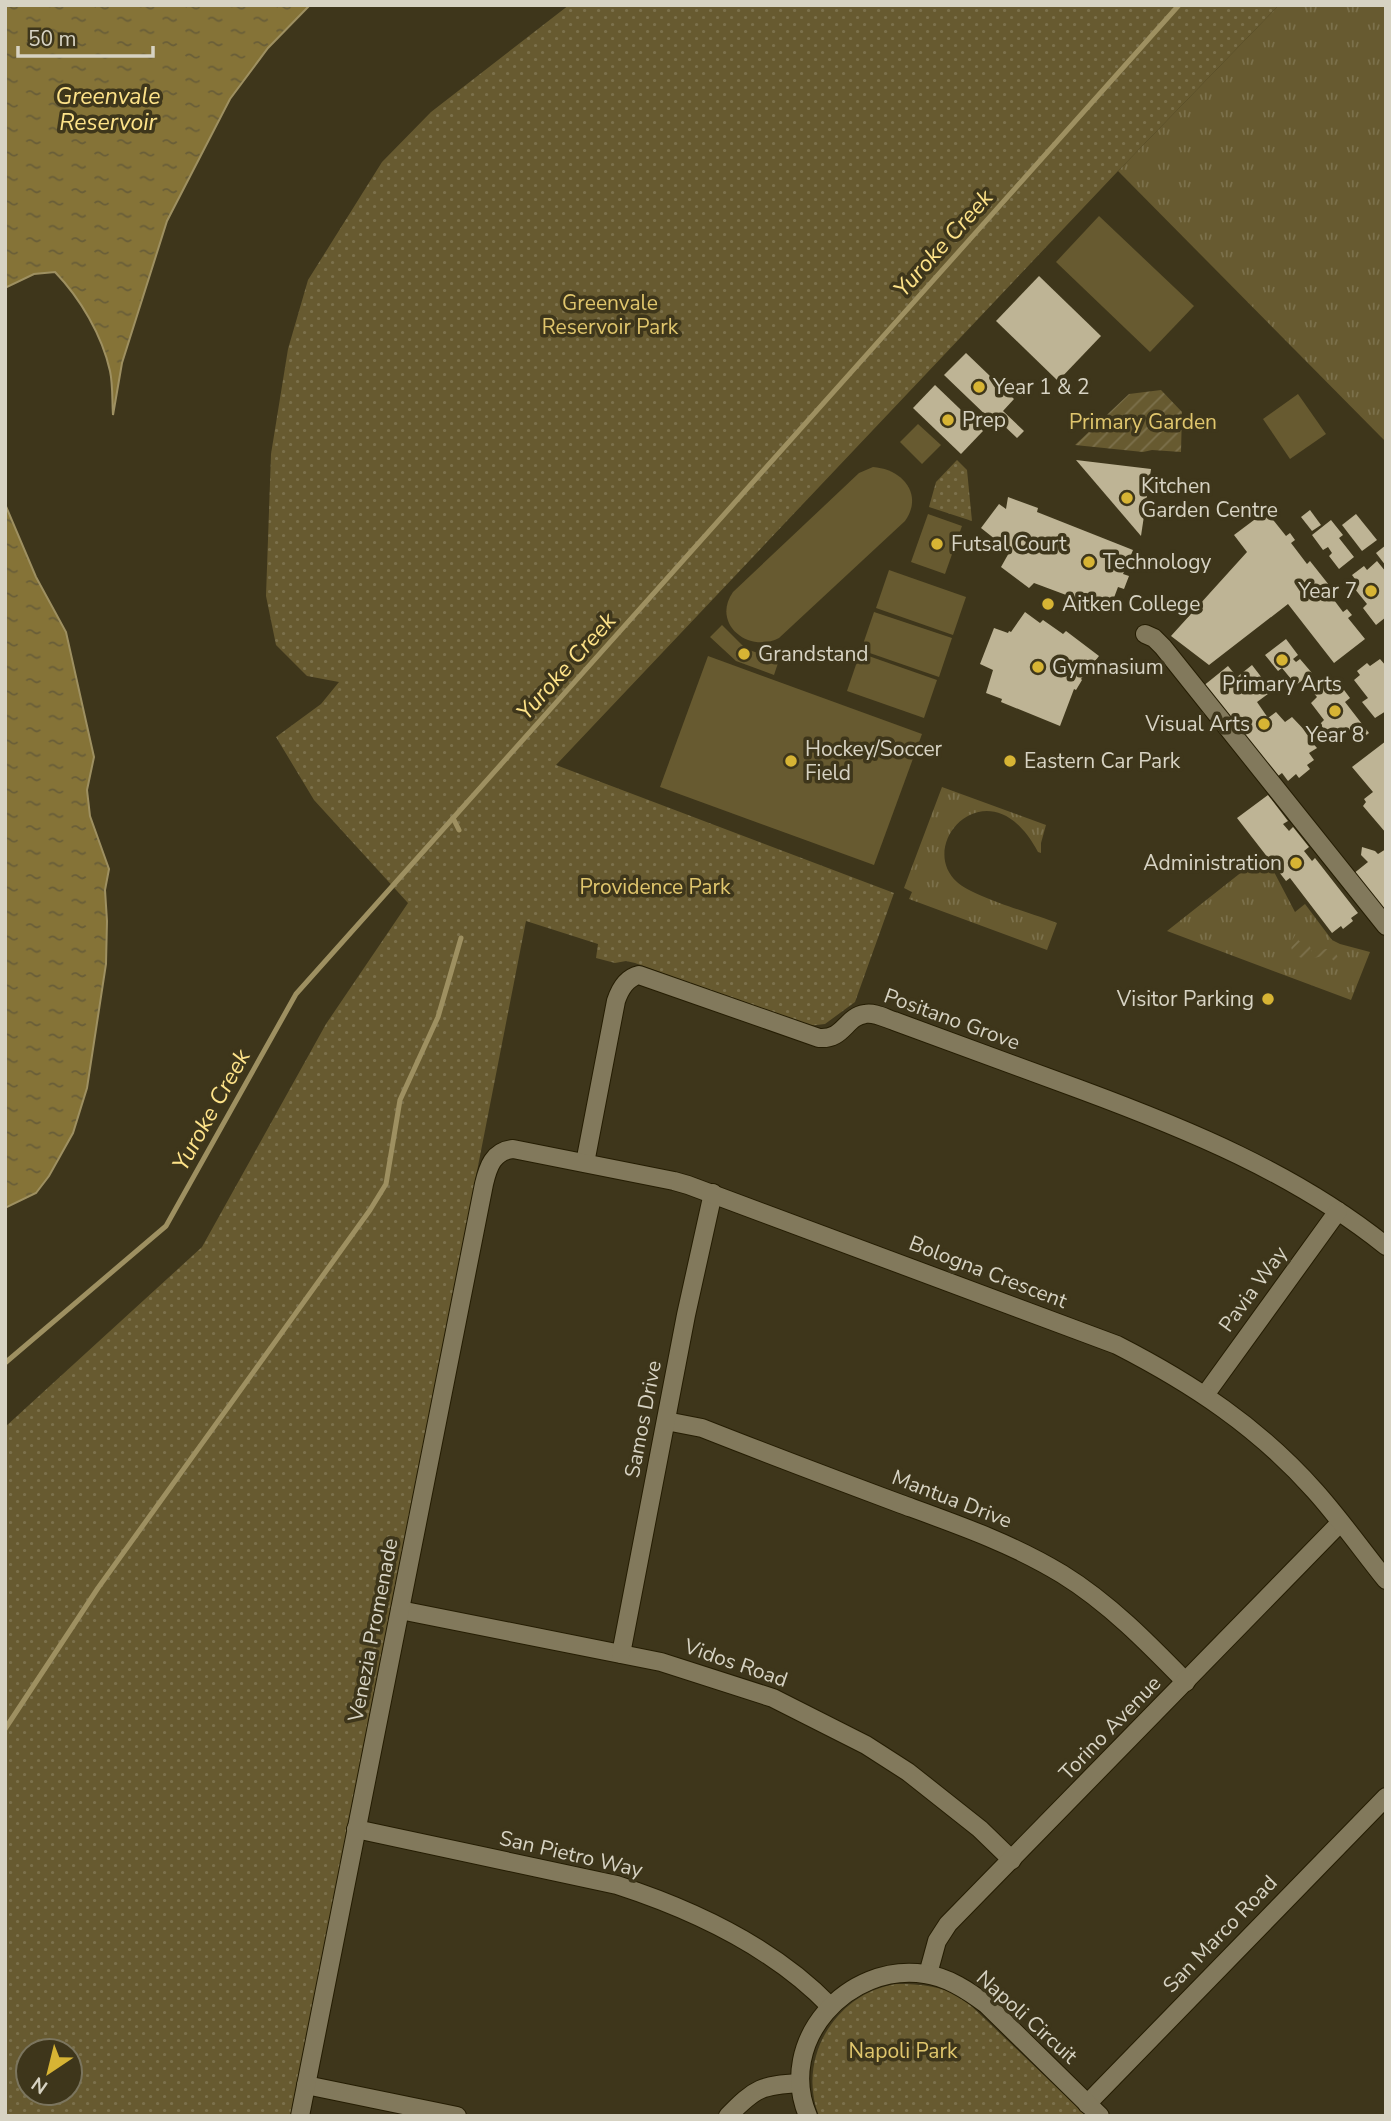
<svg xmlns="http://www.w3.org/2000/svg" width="1391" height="2121" font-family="'Nunito Sans',sans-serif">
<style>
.grass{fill:url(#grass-tufts)}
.park{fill:url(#park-dots);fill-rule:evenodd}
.garden{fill:url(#garden-furrows)}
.pitch{fill:#675a30}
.water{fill:url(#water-ripples);stroke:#9e9061;stroke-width:2}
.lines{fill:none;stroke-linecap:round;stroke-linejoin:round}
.stream{stroke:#9e9061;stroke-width:5}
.building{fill:#beb495}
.street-casing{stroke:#251d03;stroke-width:20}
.street{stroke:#82795c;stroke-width:18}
.poi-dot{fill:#d7b434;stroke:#3e361b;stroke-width:2.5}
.labels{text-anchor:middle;stroke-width:7;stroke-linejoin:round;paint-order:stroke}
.park-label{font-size:21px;fill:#e0c66d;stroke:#3e361b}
.poi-label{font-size:21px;fill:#d7d3c3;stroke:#3e361b;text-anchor:start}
.street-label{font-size:21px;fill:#d7d3c3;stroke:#3e361b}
.water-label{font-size:23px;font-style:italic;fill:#fee389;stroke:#3e361b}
</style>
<defs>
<pattern id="grass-tufts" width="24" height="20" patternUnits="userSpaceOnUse" patternTransform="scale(1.75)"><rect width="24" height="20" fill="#675a30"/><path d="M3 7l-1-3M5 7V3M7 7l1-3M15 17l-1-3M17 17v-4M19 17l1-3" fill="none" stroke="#7c714c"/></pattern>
<pattern id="park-dots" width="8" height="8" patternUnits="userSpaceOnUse" patternTransform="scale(1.75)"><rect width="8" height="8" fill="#675a30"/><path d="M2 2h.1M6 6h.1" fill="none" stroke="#7c714c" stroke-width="1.8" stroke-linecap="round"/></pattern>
<pattern id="garden-furrows" width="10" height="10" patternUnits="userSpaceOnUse" patternTransform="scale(1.75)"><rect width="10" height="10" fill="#675a30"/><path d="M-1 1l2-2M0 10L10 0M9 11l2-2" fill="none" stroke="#7c714c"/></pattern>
<pattern id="water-ripples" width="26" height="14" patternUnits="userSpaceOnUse" patternTransform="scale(1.75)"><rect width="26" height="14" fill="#857337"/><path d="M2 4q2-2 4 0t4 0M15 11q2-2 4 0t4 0" fill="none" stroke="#695e38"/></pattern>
</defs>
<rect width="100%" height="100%" fill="#3e361b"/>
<g class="grass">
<path d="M 1279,5 L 1386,5 L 1386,442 L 1118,171 Z"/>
<path d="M 942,787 L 1046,825 L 1041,843 L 1041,853 L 1038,852 C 991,762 914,843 957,882 C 973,897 1034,914 1057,923 L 1047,950 L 909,899 L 912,892 L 904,888 Z"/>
<path d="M 1262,856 L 1273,870 L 1295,912 L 1305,904 L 1332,940 L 1340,944 L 1370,952 L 1351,1000 L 1167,931 Z"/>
</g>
<g class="park">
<path d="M 569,5 L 1279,5 L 1118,171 L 556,765 L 894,893 L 855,1002 L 825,1024 L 808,1026 L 635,963 L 626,961 L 615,963 L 596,958 L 598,944 L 526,921 L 292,2116 L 5,2116 L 5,1427 L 202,1247 L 326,1024 L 408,903 L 314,800 L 276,737 L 321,704 L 339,682 L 307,676 L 276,645 L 266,596 L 271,454 L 288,349 L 308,280 L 382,162 L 431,112 ZM 28,2051 L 70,2051 L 70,2093 L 28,2093 Z"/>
<path d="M 957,460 L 967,470 L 972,521 L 929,507 L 936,482 Z"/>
<path d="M 896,1984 C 921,1984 944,1986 965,2000 L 1087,2116 L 819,2116 C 796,2058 836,1993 896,1984 Z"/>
</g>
<g class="garden">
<path d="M 1161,390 L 1182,412 L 1181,452 L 1152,450 L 1143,452 L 1075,445 L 1129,394 Z"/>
<path d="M 1296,934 L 1299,941 L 1309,944 L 1312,952 L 1326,949 L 1334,950 L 1340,961 L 1339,967 C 1335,962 1332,957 1325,956 C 1319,956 1313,959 1307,959 C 1291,957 1287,946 1296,934 Z"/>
</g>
<g class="pitch">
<path d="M 1099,216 L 1194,306 L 1150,352 L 1056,262 Z"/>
<path d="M 1298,394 L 1326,434 L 1290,459 L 1263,419 Z"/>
<path d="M 918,424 L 941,445 L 922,464 L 900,442 Z"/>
<path d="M 873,467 C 902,469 924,494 905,521 L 779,638 C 748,654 711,623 733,592 L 859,473 Z"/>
<path d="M 928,514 L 962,526 L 945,574 L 911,562 Z"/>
<path d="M 889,570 L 966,597 L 953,635 L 876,608 Z"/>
<path d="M 874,612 L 952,638 L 939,677 L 861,650 Z"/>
<path d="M 722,625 L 746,649 L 779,660 L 774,675 L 736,661 L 710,637 Z"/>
<path d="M 860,653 L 937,680 L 924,718 L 847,691 Z"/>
<path d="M 708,656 L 922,734 L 874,865 L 660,787 Z"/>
</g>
<g class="water">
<path d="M 5,5 L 310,5 L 268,48 L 230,99 L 167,221 L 122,363 L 113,415 C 112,401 113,385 110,371 C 102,335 80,298 55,272 L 34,274 L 5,288 Z"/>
<path d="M 5,504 L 36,577 L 66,632 L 94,757 L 87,790 L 90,816 L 109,869 L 105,890 L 107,921 L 106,964 L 87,1088 L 73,1133 L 49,1176 L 36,1193 L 5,1208 Z"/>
</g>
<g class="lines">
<g class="stream">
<path d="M 453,818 L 459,830"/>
<path d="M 5,1363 L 166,1226 L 296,994 L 1179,5"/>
<path d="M 5,1729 L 98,1588 L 370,1210 L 386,1184 L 400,1100 L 438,1017 L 461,938"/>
</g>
</g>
<g class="building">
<path d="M 1039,276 L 1101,336 L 1058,381 L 996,321 Z"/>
<path d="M 966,353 L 1014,399 L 1003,411 L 1024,431 L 1017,438 L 999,421 L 1001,418 L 998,416 L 993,422 L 944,375 Z"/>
<path d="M 935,385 L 983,431 L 961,454 L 913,408 Z"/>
<path d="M 1076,460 L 1151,469 L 1141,536 Z"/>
<path d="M 1008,497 L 1038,508 L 1037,512 L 1133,550 L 1123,574 L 1129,576 L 1124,589 L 1118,587 L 1109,611 L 1034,583 L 1029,588 L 1001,567 L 1010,551 L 981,528 L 999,504 L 1006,509 Z"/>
<path d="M 1310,510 L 1321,525 L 1312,531 L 1301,517 Z"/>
<path d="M 1266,511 L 1286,536 L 1290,533 L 1295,540 L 1291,543 L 1307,564 L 1310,561 L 1329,585 L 1325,588 L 1343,612 L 1347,609 L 1352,615 L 1348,618 L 1365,639 L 1334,663 L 1288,604 L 1209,665 L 1171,636 L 1247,552 L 1234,535 Z"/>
<path d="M 1356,514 L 1377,540 L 1362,551 L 1342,525 Z"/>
<path d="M 1331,520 L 1343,535 L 1339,538 L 1354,557 L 1339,569 L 1329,556 L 1332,553 L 1328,547 L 1323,550 L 1312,535 Z"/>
<path d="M 1386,545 L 1386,566 L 1376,553 Z"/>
<path d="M 1377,561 L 1386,572 L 1386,617 L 1376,625 L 1363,608 L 1367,604 L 1350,583 L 1355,579 L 1352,575 L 1364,566 L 1367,570 Z"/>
<path d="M 1025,612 L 1040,623 L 1043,620 L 1063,634 L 1066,631 L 1099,656 L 1081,679 L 1082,680 L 1076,690 L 1074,689 L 1060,726 L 1001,702 L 1002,699 L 986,693 L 993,670 L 980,664 L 994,628 L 1008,633 L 1009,631 L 1011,632 Z"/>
<path d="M 1286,639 L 1298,655 L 1293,659 L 1296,662 L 1300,659 L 1312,673 L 1296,685 L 1282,668 L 1278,671 L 1265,655 Z"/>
<path d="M 1380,659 L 1386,666 L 1386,711 L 1375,718 L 1362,702 L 1368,698 L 1354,680 L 1360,675 L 1357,671 L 1367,663 L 1370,666 Z"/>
<path d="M 1252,665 L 1272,691 L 1257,702 L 1268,718 L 1276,712 L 1285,722 L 1292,717 L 1311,737 L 1309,739 L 1317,748 L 1309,753 L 1314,760 L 1307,765 L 1310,769 L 1299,778 L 1296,774 L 1288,781 L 1282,773 L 1274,779 L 1202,687 L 1228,666 L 1237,677 Z"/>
<path d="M 1338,682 L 1350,698 L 1345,702 L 1369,733 L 1359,741 L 1348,728 L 1333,740 L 1320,724 L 1324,720 L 1311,703 L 1317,697 L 1312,691 L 1322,683 L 1327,690 Z"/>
<path d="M 1386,741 L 1386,833 L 1363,806 L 1366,802 L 1364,799 L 1373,792 L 1352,767 Z"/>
<path d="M 1268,795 L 1288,821 L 1283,824 L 1289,831 L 1293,827 L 1309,847 L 1304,851 L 1312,861 L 1315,858 L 1358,913 L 1351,918 L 1353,921 L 1343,929 L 1341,926 L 1332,933 L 1290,878 L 1286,881 L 1237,818 Z"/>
<path d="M 1362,847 L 1375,851 L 1378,854 L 1386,849 L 1386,915 L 1353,874 L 1368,862 L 1361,855 Z"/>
</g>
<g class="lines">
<g class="street-casing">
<g id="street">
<path d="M 1145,634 L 1154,638 L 1163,647 L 1386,926"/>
<path d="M 585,1163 L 616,1001 C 620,989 626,978 639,975 L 819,1038 C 844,1040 845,1017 865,1014 C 874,1012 885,1018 894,1021 C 955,1044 1017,1066 1079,1089 C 1187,1129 1295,1173 1386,1246"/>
<path d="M 1205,1395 L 1338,1211"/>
<path d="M 666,1421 L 702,1428 C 768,1454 834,1479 901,1504 C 956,1524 1011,1543 1062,1574 C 1109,1603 1148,1643 1186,1682"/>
<path d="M 400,1610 L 661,1662 L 773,1698 L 866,1745 L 908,1772 L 980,1829 L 1012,1860"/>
<path d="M 621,1654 L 686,1315 L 713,1193"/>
<path d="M 356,1829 L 617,1885 C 694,1910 774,1948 830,2006"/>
<path d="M 928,1974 L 937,1941 L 948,1924 L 1340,1523"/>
<path d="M 306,2085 L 457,2116"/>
<path d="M 1087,2104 L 1386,1797"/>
<path d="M 300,2116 L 484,1184 C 488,1167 493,1151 513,1149 L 674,1181 L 688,1185 L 1117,1345 C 1193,1384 1258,1427 1315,1491 C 1340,1519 1362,1550 1386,1580"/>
<path d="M 728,2116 C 755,2088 762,2085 800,2083"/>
<path d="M 808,2116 C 776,2041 848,1962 925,1974 C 948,1977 969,1991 987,2005 L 1100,2116"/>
</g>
</g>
<use href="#street" class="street"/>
</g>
<g class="poi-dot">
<circle cx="979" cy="387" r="7"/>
<circle cx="948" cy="420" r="7"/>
<circle cx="1127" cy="498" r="7"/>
<circle cx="937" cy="544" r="7"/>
<circle cx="1089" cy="562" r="7"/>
<circle cx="1371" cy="591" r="7"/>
<circle cx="1048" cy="604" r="7"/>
<circle cx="744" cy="654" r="7"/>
<circle cx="1282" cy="660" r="7"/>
<circle cx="1038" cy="667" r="7"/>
<circle cx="1335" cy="711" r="7"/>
<circle cx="1264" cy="724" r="7"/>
<circle cx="791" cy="761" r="7"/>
<circle cx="1010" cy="761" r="7"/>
<circle cx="1296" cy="863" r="7"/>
<circle cx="1268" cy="999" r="7"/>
</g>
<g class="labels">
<g class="park-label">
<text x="610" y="310">Greenvale<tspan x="610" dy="24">Reservoir Park</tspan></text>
<text x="1143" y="429">Primary Garden</text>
<text x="655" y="894">Providence Park</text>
<text x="903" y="2058">Napoli Park</text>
</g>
<g class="poi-label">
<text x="993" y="394">Year 1 &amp; 2</text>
<text x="962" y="427">Prep</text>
<text x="1141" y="493">Kitchen<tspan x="1141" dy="24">Garden Centre</tspan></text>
<text x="951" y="551">Futsal Court</text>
<text x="1103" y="569">Technology</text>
<text x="1357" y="598" text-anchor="end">Year 7</text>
<text x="1062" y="611">Aitken College</text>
<text x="758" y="661">Grandstand</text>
<text x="1052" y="674">Gymnasium</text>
<text x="1282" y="691" text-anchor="middle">Primary Arts</text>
<text x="1250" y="731" text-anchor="end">Visual Arts</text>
<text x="1335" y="742" text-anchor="middle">Year 8</text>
<text x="805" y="756">Hockey/Soccer<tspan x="805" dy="24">Field</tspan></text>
<text x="1024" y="768">Eastern Car Park</text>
<text x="1282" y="870" text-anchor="end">Administration</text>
<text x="1254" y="1006" text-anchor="end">Visitor Parking</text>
</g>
<g class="street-label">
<text transform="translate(952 1019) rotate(20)" y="7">Positano Grove</text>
<text transform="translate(988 1272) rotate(21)" y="7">Bologna Crescent</text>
<text transform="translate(1253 1289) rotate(-54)" y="7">Pavia Way</text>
<text transform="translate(643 1419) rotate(-79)" y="7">Samos Drive</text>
<text transform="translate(952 1499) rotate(21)" y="7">Mantua Drive</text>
<text transform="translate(373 1630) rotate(-79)" y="7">Venezia Promenade</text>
<text transform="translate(736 1663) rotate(19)" y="7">Vidos Road</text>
<text transform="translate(1110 1728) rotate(-46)" y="7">Torino Avenue</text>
<text transform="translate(571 1854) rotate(13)" y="7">San Pietro Way</text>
<text transform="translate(1220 1934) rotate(-46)" y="7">San Marco Road</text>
<text transform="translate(1027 2017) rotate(42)" y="7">Napoli Circuit</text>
</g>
<g class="water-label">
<text x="108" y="104">Greenvale<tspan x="108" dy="26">Reservoir</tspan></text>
<text transform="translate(943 243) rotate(-48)" y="8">Yuroke Creek</text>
<text transform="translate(566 666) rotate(-48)" y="8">Yuroke Creek</text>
<text transform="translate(211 1110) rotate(-61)" y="8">Yuroke Creek</text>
</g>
</g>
<rect width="1391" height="2121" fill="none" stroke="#d7d3c3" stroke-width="14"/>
<g transform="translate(49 2072) rotate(215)"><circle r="33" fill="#3e361b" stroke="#7b755e" stroke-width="2"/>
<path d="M0-5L12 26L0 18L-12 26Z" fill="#d7b434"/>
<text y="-10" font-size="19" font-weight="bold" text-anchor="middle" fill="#d7d3c3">N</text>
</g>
<path d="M18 46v10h135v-10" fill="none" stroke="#d7d3c3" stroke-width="3.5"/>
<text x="28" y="46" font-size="21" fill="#d7d3c3" stroke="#3e361b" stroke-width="5" paint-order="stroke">50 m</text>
</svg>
